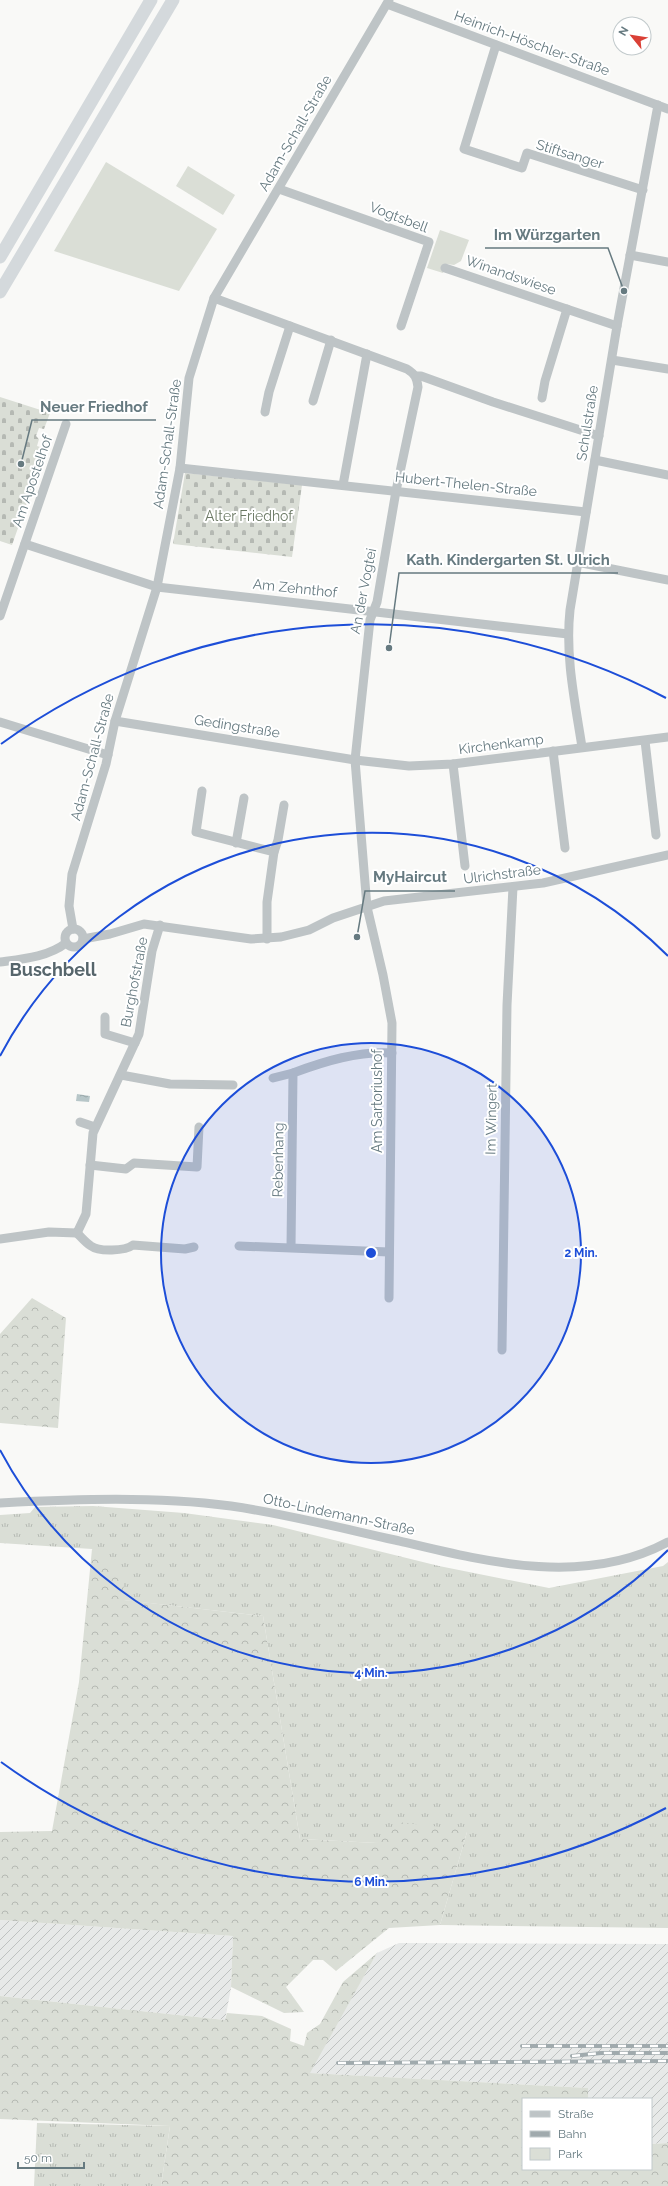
<svg xmlns="http://www.w3.org/2000/svg" width="668" height="2186" font-family="Raleway,sans-serif">
<style>
.industrial{fill:url(#industrial-furrows)}
.grass{fill:url(#grass-tufts)}
.forest{fill:url(#forest-crowns)}
.cemetery{fill:url(#cemetery-stones)}
.green{fill:#daded6}
.water{fill:url(#water-ripples)}
.lines{fill:none;stroke-linecap:round;stroke-linejoin:round}
.minor{stroke:#bec4c6;stroke-width:9}
.highway{stroke:#d4d9dc;stroke-width:13}
.rail-casing{stroke:#a0aaad;stroke-width:4}
.rail{stroke:#fff;stroke-width:2.5;stroke-dasharray:8;stroke-linecap:butt}
.ring{fill:none;stroke:#1d4ed8;stroke-width:2}
.labels{text-anchor:middle;stroke-width:4;stroke-linejoin:round;paint-order:stroke}
.street-label{font-size:14px;fill:#667a80;stroke:#fff}
.park-label{font-size:14px;fill:#6b7964;stroke:#fff}
.district-label{font-size:18px;font-weight:bold;fill:#57666c;stroke:#fff}
.centre{fill:#1d4ed8;stroke:#fff;stroke-width:2}
.ring-label{font-size:12px;text-anchor:middle;font-weight:bold;fill:#1d4ed8;stroke:#fff;stroke-width:4;stroke-linejoin:round;paint-order:stroke}
.leader{fill:none;stroke:#667a80;stroke-width:1.5}
.callout-dot{fill:#667a80;stroke:#fff;stroke-width:1.5}
.callout-label{font-size:15px;text-anchor:middle;font-weight:bold;fill:#667a80;stroke:#fff;stroke-width:4;stroke-linejoin:round;paint-order:stroke}
</style>
<defs>
<pattern id="industrial-furrows" width="10" height="10" patternUnits="userSpaceOnUse"><rect width="10" height="10" fill="#e7e9e8"/><path d="M-1 1l2-2M0 10L10 0M9 11l2-2" fill="none" stroke="#bfc2c1"/></pattern>
<pattern id="grass-tufts" width="24" height="20" patternUnits="userSpaceOnUse"><rect width="24" height="20" fill="#daded6"/><path d="M3 7l-1-3M5 7V3M7 7l1-3M15 17l-1-3M17 17v-4M19 17l1-3" fill="none" stroke="#b5b9b3"/></pattern>
<pattern id="forest-crowns" width="20" height="18" patternUnits="userSpaceOnUse"><rect width="20" height="18" fill="#daded6"/><path d="M2 6a3 3 0 1 1 6 0M12 15a3 3 0 1 1 6 0" fill="none" stroke="#b5b9b3"/></pattern>
<pattern id="cemetery-stones" width="16" height="16" patternUnits="userSpaceOnUse"><rect width="16" height="16" fill="#daded6"/><path d="M2 7V4a2 2 0 0 1 4 0v3zM10 15v-3a2 2 0 0 1 4 0v3z" fill="#b5b9b3"/></pattern>
<pattern id="water-ripples" width="26" height="14" patternUnits="userSpaceOnUse"><rect width="26" height="14" fill="#b7c6c8"/><path d="M2 4q2-2 4 0t4 0M15 11q2-2 4 0t4 0" fill="none" stroke="#99a6a8"/></pattern>
</defs>
<rect width="100%" height="100%" fill="#f9f9f7"/>
<g class="industrial">
<path d="M 0,1920 L 233,1936 L 231,1988 L 225,2020 L 0,1996 Z"/>
<path d="M 399,1943 L 668,1944 L 668,2143 L 651,2144 L 651,2099 L 588,2099 L 588,2088 L 309,2073 L 377,1953 Z"/>
</g>
<g class="grass">
<path d="M 93,1506 L 184,1513 L 273,1525 L 439,1566 L 549,1588 L 663,1566 L 668,1562 L 668,1928 L 440,1925 L 467,1832 L 377,1843 L 300,1839 L 263,1616 L 123,1600 L 92,1549 L 0,1543 L 0,1515 L 30,1513 L 35,1507 Z"/>
<path d="M 37,2123 L 170,2126 L 161,2186 L 34,2186 Z"/>
</g>
<g class="forest">
<path d="M 32,1298 L 66,1318 L 58,1428 L 0,1423 L 0,1425 L 0,1334 Z"/>
<path d="M 92,1549 L 123,1574 L 124,1600 L 263,1616 L 300,1839 L 377,1843 L 397,1822 L 458,1829 L 467,1832 L 440,1925 L 389,1928 L 336,1971 L 323,1960 L 313,1960 L 286,1987 L 304,2012 L 284,2013 L 231,1987 L 233,1936 L 0,1920 L 0,1832 L 52,1831 L 79,1682 Z"/>
<path d="M 377,1953 L 310,2073 L 588,2088 L 588,2099 L 523,2099 L 523,2169 L 651,2169 L 651,2144 L 668,2143 L 668,2186 L 161,2186 L 170,2126 L 0,2119 L 0,1996 L 225,2020 L 227,2013 L 262,2016 L 291,2029 L 290,2041 L 304,2046 L 307,2033 L 320,2024 L 343,1982 Z"/>
</g>
<g class="cemetery">
<path d="M 0,397 L 50,413 L 44,429 L 39,428 L 36,436 L 39,439 L 37,446 L 46,449 L 12,545 L 0,541 Z"/>
<path d="M 185,473 L 302,485 L 292,557 L 173,544 Z"/>
</g>
<g class="green">
<path d="M 106,162 L 217,229 L 179,291 L 54,251 Z"/>
<path d="M 188,166 L 235,195 L 223,215 L 176,186 Z"/>
<path d="M 440,230 L 469,240 L 461,261 L 454,265 L 447,264 L 443,273 L 427,268 Z"/>
</g>
<path class="water" d="M 77,1094 L 90,1096 L 89,1102 L 76,1101 Z"/>
<g class="lines">
<g class="minor">
<path d="M 387,4 L 668,109"/>
<path d="M 496,45 L 464,149 L 522,168 L 527,153 L 643,190"/>
<path d="M 279,189 L 429,242 L 401,326"/>
<path d="M 630,255 L 668,262"/>
<path d="M 445,268 L 617,326"/>
<path d="M 214,298 L 407,369 C 415,374 417,378 418,387 L 396,491 L 377,602 L 370,620 L 355,760 L 367,907 L 383,975 L 392,1023 L 389,1298"/>
<path d="M 612,360 L 668,369"/>
<path d="M 416,376 L 421,376 L 493,402 L 599,436"/>
<path d="M 542,398 L 545,381 L 567,309"/>
<path d="M 313,401 L 331,340"/>
<path d="M 265,412 L 269,392 L 290,326"/>
<path d="M 595,460 L 668,475"/>
<path d="M 180,468 L 586,512"/>
<path d="M 343,485 L 367,354"/>
<path d="M 25,544 L 157,587 L 568,634"/>
<path d="M 577,562 L 668,580"/>
<path d="M 0,616 L 66,424"/>
<path d="M 115,721 L 355,760 L 409,766 L 453,764 L 668,737"/>
<path d="M 0,722 L 108,755"/>
<path d="M 645,741 L 656,835"/>
<path d="M 582,747 C 575,702 565,656 570,610 L 617,326 L 658,105"/>
<path d="M 553,751 L 565,848"/>
<path d="M 453,764 L 465,866"/>
<path d="M 202,791 L 196,832 L 274,852 L 267,902 L 267,939"/>
<path d="M 236,843 L 244,798"/>
<path d="M 274,852 L 278,840 L 284,805"/>
<circle cx="74" cy="938" r="9"/>
<path d="M 73,929 L 69,906 L 72,874 L 106,764 L 115,721 L 157,587 L 180,468 L 189,378 L 214,298 L 389,0"/>
<path d="M 83,939 L 110,934 L 144,924 L 251,939 L 281,937 L 309,930 L 333,918 L 384,901 L 543,883 L 668,855"/>
<path d="M 0,962 C 23,959 48,957 66,943"/>
<path d="M 105,1017 L 105,1034 L 135,1043"/>
<path d="M 121,1075 L 170,1084 L 233,1085"/>
<path d="M 273,1078 L 293,1073"/>
<path d="M 80,1122 L 95,1127"/>
<path d="M 90,1165 L 126,1169 L 134,1163 L 197,1167 L 199,1127"/>
<path d="M 77,1233 C 81,1237 86,1243 91,1246 C 99,1252 125,1251 133,1245 L 185,1249 L 194,1247"/>
<path d="M 0,1239 L 49,1232 L 77,1233 L 86,1214 L 93,1133 L 139,1034 L 152,951 L 160,925"/>
<path d="M 239,1246 L 389,1252"/>
<path d="M 291,1247 L 293,1073 C 325,1061 358,1051 392,1053"/>
<path d="M 502,1350 L 507,1005 L 513,887"/>
<path d="M 0,1503 C 77,1499 155,1496 231,1506 C 287,1514 341,1528 395,1540 C 483,1561 583,1588 668,1542"/>
</g>
<g class="highway">
<path d="M 0,257 L 151,0"/>
<path d="M 0,292 L 173,0"/>
</g>
<g class="rail-casing">
<g id="rail">
<path d="M 522,2046 L 668,2046"/>
<path d="M 572,2056 L 601,2053 L 668,2053"/>
<path d="M 338,2063 L 668,2061"/>
</g>
</g>
<use href="#rail" class="rail"/>
</g>
<circle cx="371" cy="1253" r="210" fill="#1d4ed8" fill-opacity=".12"/>
<g class="ring">
<circle cx="371" cy="1253" r="210"/>
<path d="M668 1550A420 420 0 0 1 0 1450M0 1056A420 420 0 0 1 668 956"/>
<path d="M666 1808A629 629 0 0 1 1 1762M1 744A629 629 0 0 1 666 698"/>
</g>
<g class="labels">
<g class="street-label">
<text transform="translate(532 43) rotate(20)" y="5">Heinrich-Höschler-Straße</text>
<text transform="translate(295 133) rotate(-60)" y="5">Adam-Schall-Straße</text>
<text transform="translate(570 154) rotate(17)" y="5">Stiftsanger</text>
<text transform="translate(399 217) rotate(21)" y="5">Vogtsbell</text>
<text transform="translate(511 275) rotate(19)" y="5">Winandswiese</text>
<text transform="translate(587 423) rotate(-81)" y="5">Schulstraße</text>
<text transform="translate(167 444) rotate(-82)" y="5">Adam-Schall-Straße</text>
<text transform="translate(32 481) rotate(-71)" y="5">Am Apostelhof</text>
<text transform="translate(466 484) rotate(6)" y="5">Hubert-Thelen-Straße</text>
<text transform="translate(295 588) rotate(6)" y="5">Am Zehnthof</text>
<text transform="translate(363 591) rotate(-79)" y="5">An der Vogtei</text>
<text transform="translate(237 726) rotate(9)" y="5">Gedingstraße</text>
<text transform="translate(501 744) rotate(-7)" y="5">Kirchenkamp</text>
<text transform="translate(92 757) rotate(-75)" y="5">Adam-Schall-Straße</text>
<text transform="translate(502 874) rotate(-7)" y="5">Ulrichstraße</text>
<text transform="translate(134 982) rotate(-79)" y="5">Burghofstraße</text>
<text transform="translate(377 1101) rotate(-90)" y="5">Am Sartoriushof</text>
<text transform="translate(491 1119) rotate(-89)" y="5">Im Wingert</text>
<text transform="translate(278 1160) rotate(-89)" y="5">Rebenhang</text>
<text transform="translate(339 1514) rotate(12)" y="5">Otto-Lindemann-Straße</text>
</g>
<g class="park-label">
<text x="249" y="521">Alter Friedhof</text>
</g>
<g class="district-label">
<text x="53" y="976">Buschbell</text>
</g>
</g>
<circle cx="371" cy="1253" r="6" class="centre"/>
<g class="ring-label">
<text x="581" y="1257">2 Min.</text>
<text x="371" y="1677">4 Min.</text>
<text x="371" y="1886">6 Min.</text>
</g>
<path class="leader" d="M624 291L608 248H485M21 464L32 420H156M389 648L399 573H618M357 937L365 891H455"/>
<g class="callout-dot">
<circle cx="624" cy="291" r="4"/>
<circle cx="21" cy="464" r="4"/>
<circle cx="389" cy="648" r="4"/>
<circle cx="357" cy="937" r="4"/>
</g>
<g class="callout-label">
<text x="547" y="240">Im Würzgarten</text>
<text x="94" y="412">Neuer Friedhof</text>
<text x="508" y="565">Kath. Kindergarten St. Ulrich</text>
<text x="410" y="882">MyHaircut</text>
</g>
<rect x="522" y="2098" width="130" height="72" fill="#ffffff" stroke="#c2cacc"/>
<rect x="530" y="2111" width="20" height="6" fill="#bec4c6" stroke="#c2cacc"/>
<text x="558" y="2118" font-size="12" fill="#667a80">Straße</text>
<rect x="530" y="2131" width="20" height="6" fill="#a0aaad" stroke="#c2cacc"/>
<text x="558" y="2138" font-size="12" fill="#667a80">Bahn</text>
<rect x="530" y="2148" width="20" height="12" fill="#daded6" stroke="#c2cacc"/>
<text x="558" y="2158" font-size="12" fill="#667a80">Park</text>
<g transform="translate(632 36) rotate(300)"><circle r="19" fill="#ffffff" stroke="#c2cacc"/>
<path d="M0-3L7 15L0 10L-7 15Z" fill="#da4036"/>
<text y="-6" font-size="11" font-weight="bold" text-anchor="middle" fill="#667a80">N</text>
</g>
<path d="M18 2162v6h66v-6" fill="none" stroke="#667a80" stroke-width="2"/>
<text x="24" y="2162" font-size="12" fill="#667a80" stroke="#ffffff" stroke-width="3" paint-order="stroke">50 m</text>
</svg>
